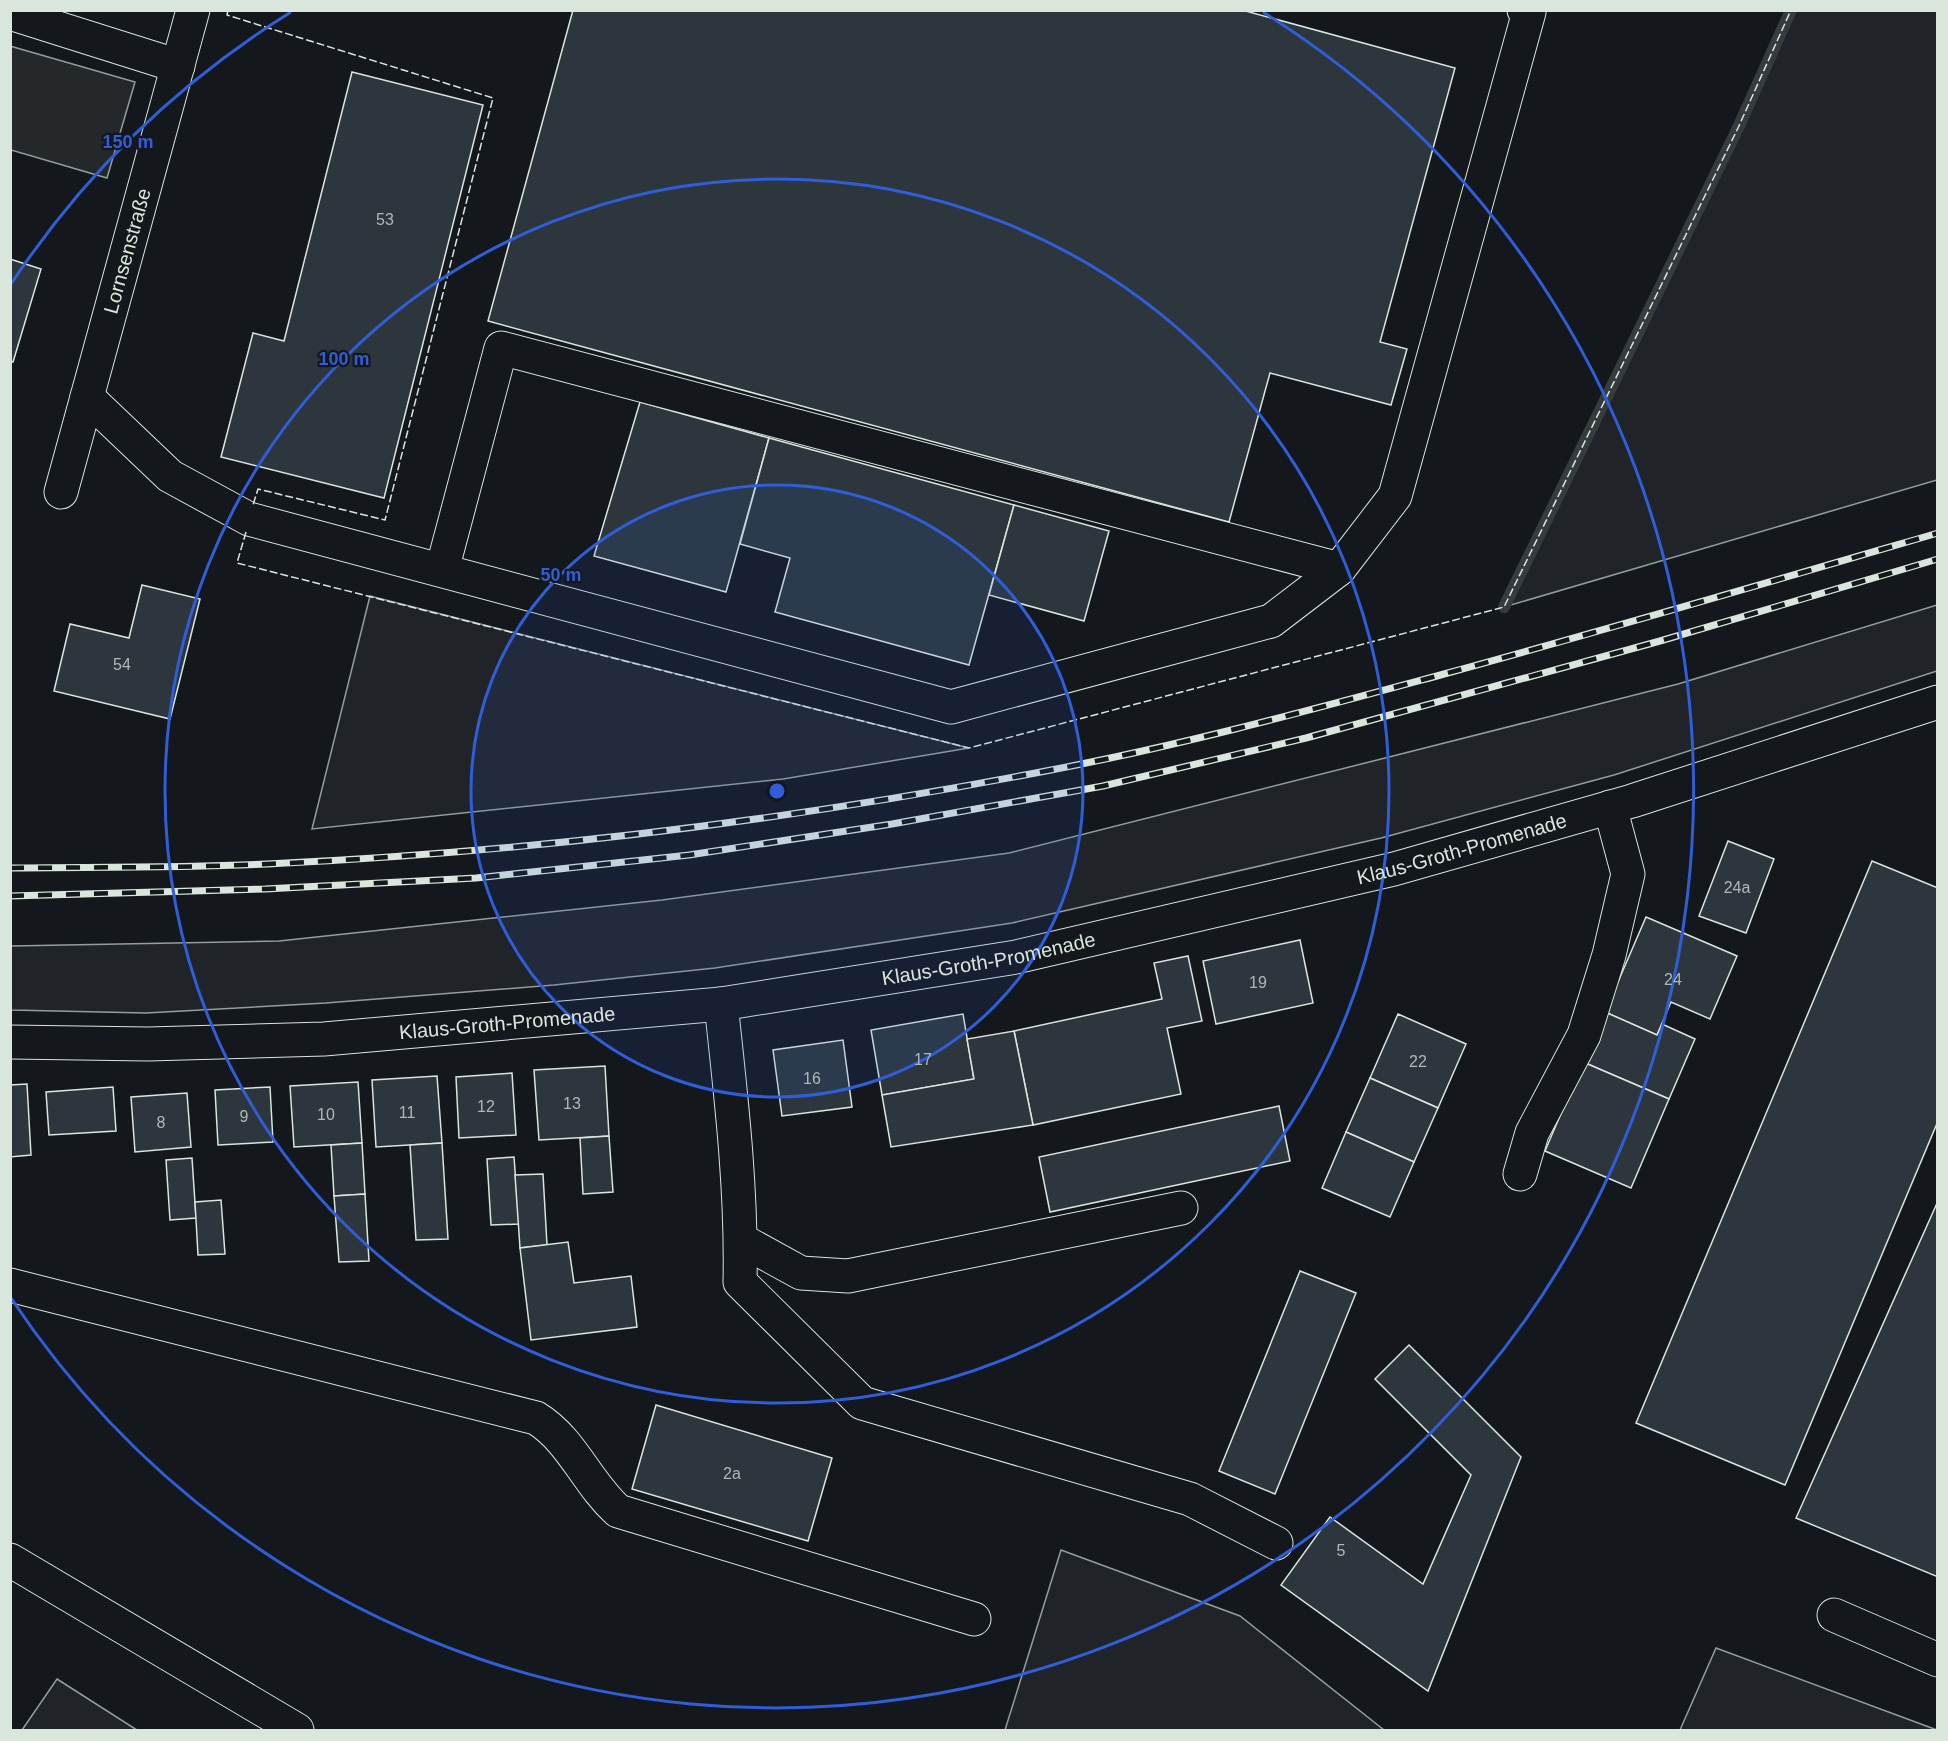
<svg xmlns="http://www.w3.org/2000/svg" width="1948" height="1741" font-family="Arial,sans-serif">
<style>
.green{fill:#202428;stroke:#939e99;stroke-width:1.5}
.parking{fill:#24282b;stroke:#939e99;stroke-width:1.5}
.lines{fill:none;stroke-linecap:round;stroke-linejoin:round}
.stream{stroke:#363b3e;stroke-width:12}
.building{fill:#2c363c;stroke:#d8e6dc;stroke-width:1.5}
.minor-casing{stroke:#d8e6dc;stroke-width:35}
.minor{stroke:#14181c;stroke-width:33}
.rail-casing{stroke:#d8e6dc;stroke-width:7}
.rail{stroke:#14181c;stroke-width:4.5;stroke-dasharray:14;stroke-linecap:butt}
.fence{stroke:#d8e6dc;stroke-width:1.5;stroke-dasharray:8 3;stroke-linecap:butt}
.ring{fill:none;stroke:#305dd8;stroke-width:3}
.labels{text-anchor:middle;stroke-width:4.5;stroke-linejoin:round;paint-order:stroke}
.number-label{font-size:16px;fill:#adbab4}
.street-label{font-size:20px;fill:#d8e6dc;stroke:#14181c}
.centre{fill:#305dd8;stroke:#14181c;stroke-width:3}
.ring-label{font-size:18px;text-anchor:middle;font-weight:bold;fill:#305dd8;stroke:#14181c;stroke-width:4.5;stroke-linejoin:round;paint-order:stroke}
</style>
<rect width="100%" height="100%" fill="#14181c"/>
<g class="green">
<path d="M 1791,11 L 1937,11 L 1937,480 L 1504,607 L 1738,128 Z"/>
<path d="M 370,596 L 969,748 L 783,779 L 312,829 Z"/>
<path d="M 1937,605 L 1937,671 L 1614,775 L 1381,838 L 1012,923 L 715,968 L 554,985 L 326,1003 L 146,1013 L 11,1010 L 11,946 L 279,941 L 662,900 L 1009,853 L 1678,684 Z"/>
<path d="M 1061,1550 L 1240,1616 L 1384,1730 L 1005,1730 Z"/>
<path d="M 1716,1648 L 1937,1730 L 1680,1730 Z"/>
<path d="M 57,1679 L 137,1730 L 22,1730 Z"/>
</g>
<path class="parking" d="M 10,46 L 135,82 L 107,178 L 11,150 Z"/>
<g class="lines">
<path class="stream" d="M 1504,607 L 1738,128 L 1791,10"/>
</g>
<g class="building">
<path d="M 573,10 L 1242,10 L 1455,68 L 1380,342 L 1407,349 L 1391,405 L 1270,373 L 1229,522 L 488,321 Z"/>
<path d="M 352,72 L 483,105 L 384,498 L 221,457 L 253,333 L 284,341 Z"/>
<path d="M 10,259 L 41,269 L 13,362 L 10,361 Z"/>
<path d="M 640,402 L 769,438 L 726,592 L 594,556 Z"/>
<path d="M 769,438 L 1014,505 L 969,665 L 775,612 L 790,558 L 740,544 Z"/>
<path d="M 1014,505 L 1109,531 L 1084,621 L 989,595 Z"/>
<path d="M 142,585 L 200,599 L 170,719 L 54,691 L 70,624 L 129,638 Z"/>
<path d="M 1728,841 L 1774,859 L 1746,933 L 1699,916 Z"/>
<path d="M 1872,861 L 1938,888 L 1938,1121 L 1785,1485 L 1636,1423 Z"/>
<path d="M 1646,917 L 1737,956 L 1710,1019 L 1671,1002 L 1657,1035 L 1605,1012 Z"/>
<path d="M 1300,940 L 1313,1003 L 1216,1024 L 1203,961 Z"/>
<path d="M 1188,956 L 1202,1021 L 1167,1028 L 1181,1094 L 1033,1125 L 1014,1031 L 1162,999 L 1154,963 Z"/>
<path d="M 1605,1012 L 1657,1035 L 1662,1024 L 1695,1039 L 1669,1099 L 1583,1062 Z"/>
<path d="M 963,1014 L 974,1079 L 882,1095 L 871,1030 Z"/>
<path d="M 1398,1014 L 1466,1044 L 1438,1108 L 1370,1078 Z"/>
<path d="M 1014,1031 L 1033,1125 L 891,1147 L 882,1095 L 974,1079 L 967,1039 Z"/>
<path d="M 843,1040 L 852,1107 L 782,1116 L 773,1050 Z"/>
<path d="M 1583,1062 L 1669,1099 L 1631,1188 L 1545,1151 Z"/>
<path d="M 605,1066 L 609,1136 L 539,1140 L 534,1070 Z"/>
<path d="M 512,1073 L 516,1135 L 459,1138 L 456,1077 Z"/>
<path d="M 437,1076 L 442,1143 L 376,1147 L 372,1080 Z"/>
<path d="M 1370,1078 L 1438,1108 L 1414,1162 L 1346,1132 Z"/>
<path d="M 358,1082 L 362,1143 L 294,1147 L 290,1086 Z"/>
<path d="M 27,1084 L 31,1155 L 10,1157 L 10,1085 Z"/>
<path d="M 113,1087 L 116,1131 L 49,1135 L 46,1092 Z"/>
<path d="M 270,1087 L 273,1142 L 218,1145 L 215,1090 Z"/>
<path d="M 187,1093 L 191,1147 L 135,1152 L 131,1097 Z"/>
<path d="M 1279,1106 L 1290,1161 L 1050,1212 L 1039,1157 Z"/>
<path d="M 1346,1132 L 1414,1162 L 1390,1217 L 1322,1188 Z"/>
<path d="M 609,1136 L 613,1192 L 583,1194 L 580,1138 Z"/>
<path d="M 362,1143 L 365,1194 L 334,1196 L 331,1145 Z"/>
<path d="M 442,1143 L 448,1239 L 416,1240 L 410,1145 Z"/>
<path d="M 514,1157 L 519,1224 L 491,1225 L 487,1159 Z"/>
<path d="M 192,1158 L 196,1218 L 170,1220 L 166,1160 Z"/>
<path d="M 543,1174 L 547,1245 L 520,1248 L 515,1175 Z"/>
<path d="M 365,1194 L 369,1261 L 339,1262 L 334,1196 Z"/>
<path d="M 221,1200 L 225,1254 L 198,1255 L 195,1202 Z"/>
<path d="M 1938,1201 L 1938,1577 L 1796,1518 Z"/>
<path d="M 568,1242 L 574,1283 L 631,1276 L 637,1327 L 531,1340 L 520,1248 Z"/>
<path d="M 1300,1271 L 1356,1293 L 1275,1494 L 1219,1471 Z"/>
<path d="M 1409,1345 L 1521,1457 L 1428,1691 L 1281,1585 L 1330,1517 L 1423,1584 L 1471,1475 L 1375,1379 Z"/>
<path d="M 656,1405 L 832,1458 L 808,1541 L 632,1489 Z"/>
</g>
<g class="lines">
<g class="minor-casing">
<g id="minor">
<path d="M 10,13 L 178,66"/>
<path d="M 87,397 L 170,476 L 249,519 L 951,707 L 1271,621 L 1339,569 L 1395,496 L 1529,12 L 1524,10"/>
<path id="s1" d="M 61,492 L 193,10"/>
<path d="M 442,570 L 501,348 L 1339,569"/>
<path d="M 721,1004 C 731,1096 742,1189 740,1282 L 862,1403 L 1190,1499 L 1276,1543"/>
<path id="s2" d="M 10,1042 L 148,1044 L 324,1039 L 721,1004 L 1016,957 L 1394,869 L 1632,801 L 1938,702"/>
<path d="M 1520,1174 L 1532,1133 L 1584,1035 L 1609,955 L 1628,874 L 1610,807"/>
<path d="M 741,1240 L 801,1273 L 848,1276 L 1181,1208"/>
<path d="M 10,1285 L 536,1418 C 572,1440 586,1482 618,1511 L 974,1619"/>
<path d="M 10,1560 L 297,1730"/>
<path d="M 1834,1615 L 1938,1660"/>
</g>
</g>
<use href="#minor" class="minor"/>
<g class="rail-casing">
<g id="rail">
<path d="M 10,868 C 96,867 182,868 267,864 C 530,852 793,820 1051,770 C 1183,745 1314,709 1444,674 C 1609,629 1773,581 1938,533"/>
<path d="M 10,896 L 265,889 L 476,878 L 689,855 L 892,824 L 1103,786 L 1306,738 L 1660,641 L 1938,559"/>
</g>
</g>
<use href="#rail" class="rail"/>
<g class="fence">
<path d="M 228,10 L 227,15 L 493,98 L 385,520 L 258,489 L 253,505"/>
<path d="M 246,532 L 237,563 L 969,748 L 1504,607 L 1738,128 L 1791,10"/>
</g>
</g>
<circle cx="777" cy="791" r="306" fill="#305dd8" fill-opacity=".12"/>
<g class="ring">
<circle cx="777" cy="791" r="306"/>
<circle cx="777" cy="791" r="612"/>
<path d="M11 284A918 918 0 0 1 291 12M1263 12A918 918 0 1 1 11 1298"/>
</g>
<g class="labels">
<g class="number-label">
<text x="385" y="225">53</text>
<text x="122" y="670">54</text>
<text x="1737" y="893">24a</text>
<text x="1673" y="985">24</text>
<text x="1258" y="988">19</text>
<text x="923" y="1065">17</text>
<text x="1418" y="1067">22</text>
<text x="812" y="1084">16</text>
<text x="572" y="1109">13</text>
<text x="486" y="1112">12</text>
<text x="407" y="1118">11</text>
<text x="326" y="1120">10</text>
<text x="244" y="1122">9</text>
<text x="161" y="1128">8</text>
<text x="732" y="1479">2a</text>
<text x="1341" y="1556">5</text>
</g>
<g class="street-label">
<text dy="7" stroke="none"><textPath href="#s1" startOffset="250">Lornsenstraße</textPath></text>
<text dy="7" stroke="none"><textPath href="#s2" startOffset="1470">Klaus-Groth-Promenade</textPath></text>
<text dy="7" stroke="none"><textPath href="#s2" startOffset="984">Klaus-Groth-Promenade</textPath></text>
<text dy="7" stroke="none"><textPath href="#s2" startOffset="498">Klaus-Groth-Promenade</textPath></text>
</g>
</g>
<circle cx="777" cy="791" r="9" class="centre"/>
<g class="ring-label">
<text x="128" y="148">150 m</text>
<text x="344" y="365">100 m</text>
<text x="561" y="581">50 m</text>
</g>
<rect width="1948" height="1741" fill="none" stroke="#d8e6dc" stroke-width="24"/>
</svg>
